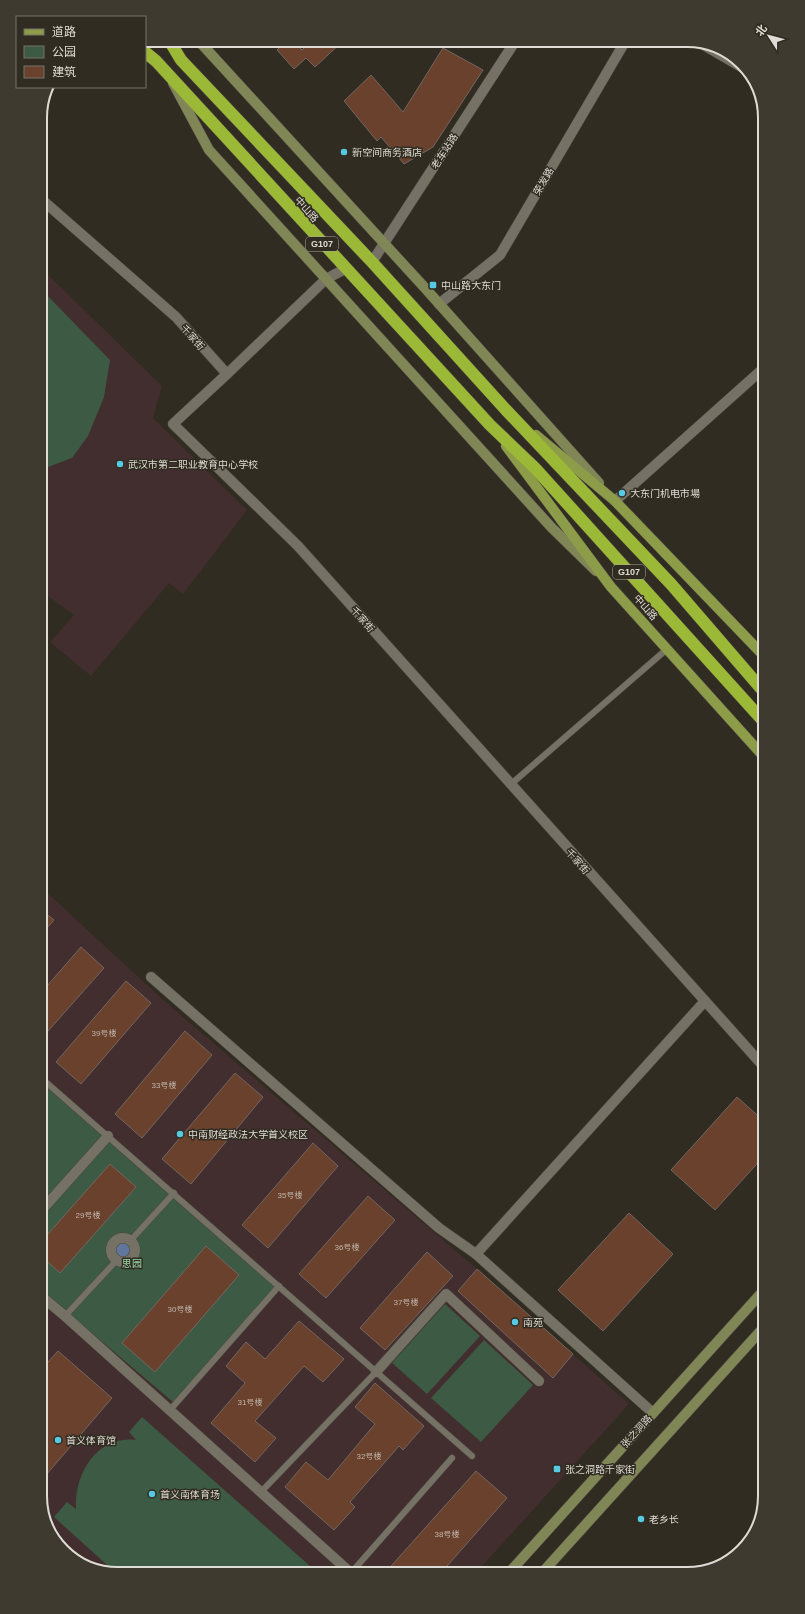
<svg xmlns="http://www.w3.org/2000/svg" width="805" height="1614" font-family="Helvetica,'Noto Sans SC',sans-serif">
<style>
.education{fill:#422e2e}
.green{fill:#3c5a44}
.water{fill:#61769d}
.building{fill:#69412c;stroke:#736660}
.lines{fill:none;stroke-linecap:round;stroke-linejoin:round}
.lane-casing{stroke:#4c483f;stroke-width:7}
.street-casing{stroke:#4c483f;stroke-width:11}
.secondary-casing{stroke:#4c483f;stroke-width:11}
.primary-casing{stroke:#4c483f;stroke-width:11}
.highway-casing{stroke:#4c483f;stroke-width:13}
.path{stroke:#78746b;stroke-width:2.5;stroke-dasharray:2 3;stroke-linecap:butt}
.lane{stroke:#767165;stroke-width:6}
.street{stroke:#767165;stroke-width:10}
.secondary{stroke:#818657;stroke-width:10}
.primary{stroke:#8d9c49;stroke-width:10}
.highway{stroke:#9cb837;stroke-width:12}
.poi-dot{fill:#57c9e2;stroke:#302c21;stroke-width:1.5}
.labels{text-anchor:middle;stroke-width:3;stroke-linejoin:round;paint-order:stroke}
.number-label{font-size:8px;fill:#c2b5ab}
.shield{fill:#302c21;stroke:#aaa79f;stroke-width:1}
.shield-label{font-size:9px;font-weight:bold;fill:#dfdcd5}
.street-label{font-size:10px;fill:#dfdcd5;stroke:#302c21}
.poi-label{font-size:10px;fill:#dfdcd5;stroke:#302c21;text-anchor:start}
.park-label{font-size:10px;fill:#9cddac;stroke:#302c21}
.rim{fill:none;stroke:#dfdcd5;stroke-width:2}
</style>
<rect width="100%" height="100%" fill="#302c21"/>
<g class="education">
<path d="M 40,267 L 162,386 L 153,418 L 247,510 L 183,594 L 169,583 L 91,676 L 50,642 L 74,615 L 40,590 Z"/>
<path d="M 40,886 L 161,998 L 477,1269 L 629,1404 L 475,1574 L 113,1574 L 72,1558 L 46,1526 L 40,1496 Z"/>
</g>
<g class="green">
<path d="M 40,288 L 110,360 L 104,397 L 88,436 L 72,458 L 40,470 Z"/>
<path d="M 40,1078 L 279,1286 L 173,1402 L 40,1289 Z"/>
<path d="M 445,1304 L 480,1336 L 427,1394 L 392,1363 Z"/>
<path d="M 484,1340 L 533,1385 L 481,1442 L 431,1398 Z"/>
<path d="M 142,1417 L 319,1574 L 117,1574 L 54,1517 L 67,1502 L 76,1509 C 74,1474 97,1435 136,1440 L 129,1432 Z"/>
</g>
<circle class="water" cx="123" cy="1250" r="8"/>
<g class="building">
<path d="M 287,40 L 293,40 L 302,50 L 312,40 L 344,40 L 315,67 L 306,58 L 294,69 L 277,50 Z"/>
<path d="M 443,48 L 483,70 L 433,147 L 404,164 L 381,137 L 377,141 L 344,101 L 371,75 L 403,112 Z"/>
<path d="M 40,909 L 54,920 L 40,936 Z"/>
<path d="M 81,947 L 104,968 L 40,1040 L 40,994 Z"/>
<path d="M 126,981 L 151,1003 L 81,1084 L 56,1062 Z"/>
<path d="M 185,1031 L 212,1055 L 142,1138 L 115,1114 Z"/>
<path d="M 235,1073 L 263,1097 L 191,1184 L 162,1159 Z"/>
<path d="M 737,1097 L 765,1122 L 765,1155 L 715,1210 L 671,1170 Z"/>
<path d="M 313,1143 L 338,1166 L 268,1248 L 242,1225 Z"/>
<path d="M 110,1164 L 136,1187 L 60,1273 L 40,1255 L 40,1243 Z"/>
<path d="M 368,1196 L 395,1220 L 326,1298 L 299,1274 Z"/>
<path d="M 629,1213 L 673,1254 L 603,1331 L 558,1290 Z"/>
<path d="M 206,1246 L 239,1275 L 155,1372 L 122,1343 Z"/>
<path d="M 427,1252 L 453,1276 L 385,1350 L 360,1328 Z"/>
<path d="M 477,1269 L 573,1354 L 553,1378 L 458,1291 Z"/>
<path d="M 299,1321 L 344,1359 L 323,1382 L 304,1366 L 255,1421 L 276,1438 L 255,1462 L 211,1423 L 245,1383 L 226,1366 L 246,1342 L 265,1359 Z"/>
<path d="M 58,1351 L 112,1398 L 40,1482 L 40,1371 Z"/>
<path d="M 375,1383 L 424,1426 L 403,1450 L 399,1446 L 350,1502 L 355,1507 L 334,1530 L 285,1487 L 306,1462 L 328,1480 L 375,1424 L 355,1407 Z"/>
<path d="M 476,1471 L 507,1498 L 440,1574 L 384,1574 Z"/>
</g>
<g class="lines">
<g class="lane-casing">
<g id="lane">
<path d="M 510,785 L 667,649"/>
<path d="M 40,1077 L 472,1456"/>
<path d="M 131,1240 L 174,1193"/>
<path d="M 65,1316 L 116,1261"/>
<path d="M 170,1410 L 279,1286"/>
<path d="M 261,1492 L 376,1372"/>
<path d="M 351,1573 L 452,1458"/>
</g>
</g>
<g class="street-casing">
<g id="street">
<path d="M 700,43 L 745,69"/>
<path d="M 40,198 L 176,317 L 227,374 L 173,424 L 298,546 L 765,1068"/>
<path d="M 372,262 L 516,40"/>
<path d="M 439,304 L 500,255 L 626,40"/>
<path d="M 227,374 L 326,279 L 345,269"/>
<path d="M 615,501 L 765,367"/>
<path d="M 151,977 L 439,1228 L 476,1254 L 653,1413"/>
<path d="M 40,1212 L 108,1136"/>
<circle cx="123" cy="1250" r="12"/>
<path d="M 476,1254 L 705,1001"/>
<path d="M 40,1295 L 65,1316 L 352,1574"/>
<path d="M 376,1372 L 446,1294 L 539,1381"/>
</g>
</g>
<g class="secondary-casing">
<g id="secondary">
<path d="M 198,40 L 425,288 L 599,483"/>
<path d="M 173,83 L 209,150 L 551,527 L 596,571"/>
<path d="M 508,1574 L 765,1289"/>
<path d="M 541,1574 L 765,1326"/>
</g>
</g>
<g class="primary-casing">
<g id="primary">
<path d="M 536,435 L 615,501 L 765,657"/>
<path d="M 506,446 L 611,587 L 765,758"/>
</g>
</g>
<g class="highway-casing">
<g id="highway">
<path d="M 169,40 L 181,60 L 372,262 L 506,410 L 671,584 L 765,693"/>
<path d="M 145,52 L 156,61 L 490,425 L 535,468 L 765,723"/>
</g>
</g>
<path class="path" d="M 40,1180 L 48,1187"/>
<use href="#lane" class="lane"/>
<use href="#street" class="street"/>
<use href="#secondary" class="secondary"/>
<use href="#primary" class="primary"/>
<use href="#highway" class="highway"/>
</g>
<g class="poi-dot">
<circle cx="344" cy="152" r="4"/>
<rect x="429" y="281" width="8" height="8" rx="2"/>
<circle cx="120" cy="464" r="4"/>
<circle cx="622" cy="493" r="4"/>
<circle cx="180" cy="1134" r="4"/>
<circle cx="515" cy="1322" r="4"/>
<circle cx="58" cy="1440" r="4"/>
<rect x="553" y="1465" width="8" height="8" rx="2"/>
<circle cx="152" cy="1494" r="4"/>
<circle cx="641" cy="1519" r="4"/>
</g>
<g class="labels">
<g class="number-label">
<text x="104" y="1036">39号楼</text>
<text x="164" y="1088">33号楼</text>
<text x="290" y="1198">35号楼</text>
<text x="88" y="1218">29号楼</text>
<text x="347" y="1250">36号楼</text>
<text x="406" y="1305">37号楼</text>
<text x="180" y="1312">30号楼</text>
<text x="250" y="1405">31号楼</text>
<text x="369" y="1459">32号楼</text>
<text x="447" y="1537">38号楼</text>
</g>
<g class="shield">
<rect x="306" y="237" width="32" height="14" rx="3"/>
<rect x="613" y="565" width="32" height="14" rx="3"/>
</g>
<g class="shield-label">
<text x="322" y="247">G107</text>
<text x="629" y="575">G107</text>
</g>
<g class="street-label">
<text transform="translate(444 151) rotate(-57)" y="4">老车站路</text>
<text transform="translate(543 181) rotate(-60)" y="4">荣发路</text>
<text transform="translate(307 209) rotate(48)" y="4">中山路</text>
<text transform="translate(193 337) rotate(48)" y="4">千家街</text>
<text transform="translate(646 607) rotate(48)" y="4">中山路</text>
<text transform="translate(363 619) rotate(48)" y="4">千家街</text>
<text transform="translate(578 861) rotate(48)" y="4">千家街</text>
<text transform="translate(636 1431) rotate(-48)" y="4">张之洞路</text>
</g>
<g class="poi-label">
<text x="352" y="156">新空间商务酒店</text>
<text x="441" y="289">中山路大东门</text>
<text x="128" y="468">武汉市第二职业教育中心学校</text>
<text x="630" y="497">大东门机电市場</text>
<text x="188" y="1138">中南财经政法大学首义校区</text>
<text x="523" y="1326">南苑</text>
<text x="66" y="1444">首义体育馆</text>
<text x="565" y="1473">张之洞路千家街</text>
<text x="160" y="1498">首义南体育场</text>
<text x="649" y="1523">老乡长</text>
</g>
<g class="park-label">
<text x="132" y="1267">思园</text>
</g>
</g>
<path d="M0 0H805V1614H0ZM118 47H687A71 71 0 0 1 758 118V1496A71 71 0 0 1 687 1567H118A71 71 0 0 1 47 1496V118A71 71 0 0 1 118 47Z" fill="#3e3a2f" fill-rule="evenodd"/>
<path class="rim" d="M118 47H687A71 71 0 0 1 758 118V1496A71 71 0 0 1 687 1567H118A71 71 0 0 1 47 1496V118A71 71 0 0 1 118 47Z"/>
<rect x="16" y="16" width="130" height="72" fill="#302c21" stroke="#767269"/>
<rect x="24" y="29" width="20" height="6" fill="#8d9c49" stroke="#767269"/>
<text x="52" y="36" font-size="12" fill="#dfdcd5">道路</text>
<rect x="24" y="46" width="20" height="12" fill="#3c5a44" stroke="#767269"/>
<text x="52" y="56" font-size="12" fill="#dfdcd5">公园</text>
<rect x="24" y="66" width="20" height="12" fill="#69412c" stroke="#767269"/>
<text x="52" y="76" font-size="12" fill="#dfdcd5">建筑</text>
<g transform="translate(769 36) rotate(306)" stroke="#302c21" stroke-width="3" paint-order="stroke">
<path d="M0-3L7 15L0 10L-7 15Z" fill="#dfdcd5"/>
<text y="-6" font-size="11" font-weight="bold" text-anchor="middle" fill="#dfdcd5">北</text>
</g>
</svg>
